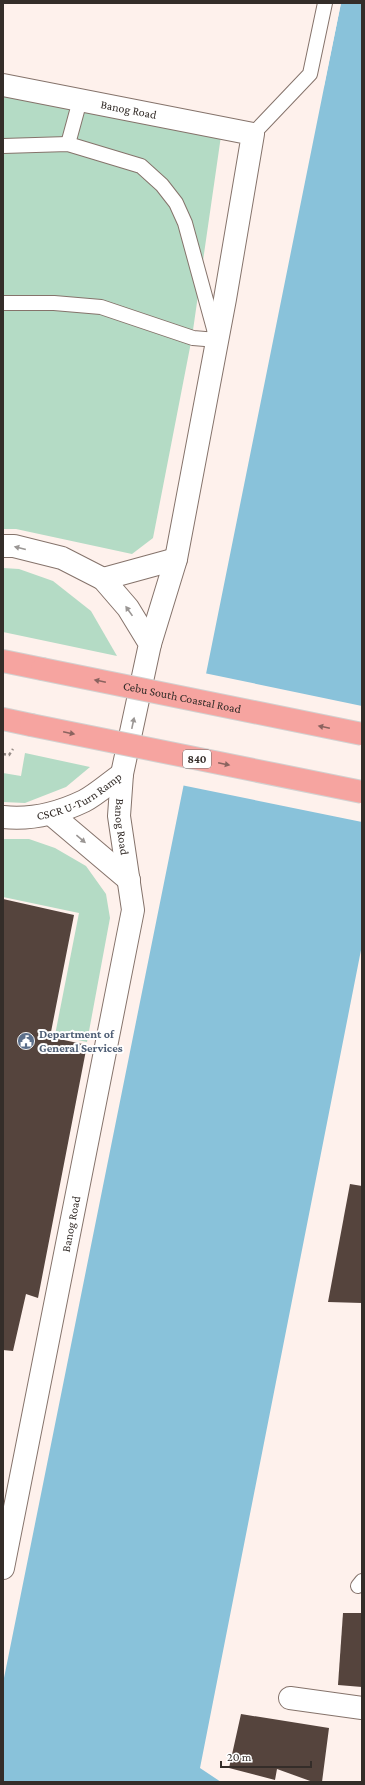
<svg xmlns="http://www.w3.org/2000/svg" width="365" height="1785" font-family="'Crimson Pro',serif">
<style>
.green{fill:#b4dbc5}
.water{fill:#89c2da}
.pier{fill:#fef1ec}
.building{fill:#55443d}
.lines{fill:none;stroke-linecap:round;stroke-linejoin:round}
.service-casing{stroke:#85736b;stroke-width:16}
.minor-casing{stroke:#85736b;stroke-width:24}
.tertiary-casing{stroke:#85736b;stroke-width:24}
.trunk-casing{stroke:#d2d1d0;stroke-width:24}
.path{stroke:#968c87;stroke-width:2.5;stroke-dasharray:3 3;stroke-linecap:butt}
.service{stroke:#fff;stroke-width:14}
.minor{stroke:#fff;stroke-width:22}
.tertiary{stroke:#fff;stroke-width:22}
.trunk{stroke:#f6a4a0;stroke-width:22}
.trunk-bridge-casing{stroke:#d2d1d0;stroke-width:24;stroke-linecap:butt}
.trunk-bridge{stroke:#f6a4a0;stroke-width:22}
.oneway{fill:#9a9694}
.oneway2{fill:#8b635f}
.labels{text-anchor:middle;stroke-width:4;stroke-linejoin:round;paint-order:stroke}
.shield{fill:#fff;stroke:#716c69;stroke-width:1}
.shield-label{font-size:11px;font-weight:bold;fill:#342d29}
.street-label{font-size:12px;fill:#342d29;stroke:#fff}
.service-label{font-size:12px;font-weight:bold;fill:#4e5e75;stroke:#fff;text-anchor:start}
</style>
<rect width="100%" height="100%" fill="#fef1ec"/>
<g class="green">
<path d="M 3,88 L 222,129 L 192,337 L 153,538 L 132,554 L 16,529 L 3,529 Z"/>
<path d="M 3,568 L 19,569 L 53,581 L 91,611 L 117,656 L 3,632 Z"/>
<path d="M 25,753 L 90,767 L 66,787 L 25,803 L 3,802 L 3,773 L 21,776 Z"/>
<path d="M 3,839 L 29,839 L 55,848 L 86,866 L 106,894 L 110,918 L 87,1042 L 55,1035 L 79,913 L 3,897 Z"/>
</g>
<path class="water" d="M 341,3 L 362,3 L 362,945 L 200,1768 L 221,1782 L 3,1782 L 3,1683 Z"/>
<g class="pier">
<path d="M 339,3 L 341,3 L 324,86 L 322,86 Z"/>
<path d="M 204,673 L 362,706 L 362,822 L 181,785 Z"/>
</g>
<g class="building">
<path d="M 3,899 L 74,915 L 50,1037 L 87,1045 L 38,1298 L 26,1294 L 13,1351 L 3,1350 Z"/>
<path d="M 350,1184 L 362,1186 L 362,1303 L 328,1302 Z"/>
<path d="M 343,1613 L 362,1613 L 362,1687 L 338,1685 Z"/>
<path d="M 241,1714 L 329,1728 L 322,1782 L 313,1782 L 277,1769 L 275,1780 L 229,1768 Z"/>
</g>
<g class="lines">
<g class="service-casing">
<g id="service">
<path d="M 253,134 L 310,74 L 325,3"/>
<path d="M 68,144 L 80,100"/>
<path d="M 3,146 L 68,144 L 141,166 L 162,185 L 176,203 L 185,223 L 217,340 L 193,338 L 101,307 L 54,303 L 3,303"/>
<path d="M 358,1586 L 362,1581"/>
</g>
</g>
<g class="minor-casing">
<g id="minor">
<path id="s1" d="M 3,85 L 253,134 L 225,299 L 176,559 L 150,644"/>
<path d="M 103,579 L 176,559"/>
<path d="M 290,1698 L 362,1708"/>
</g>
</g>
<g class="tertiary-casing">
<g id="tertiary">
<path id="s2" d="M 3,546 L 14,546 L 62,558 L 103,579 L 128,608 L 150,644 L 122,774 L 119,816 L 133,910 L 3,1568"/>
<path d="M 51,814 L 129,880"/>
<path id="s3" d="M 3,817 C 30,820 59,813 84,801 C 97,794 109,783 122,774"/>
</g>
</g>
<g class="trunk-casing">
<g id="trunk">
<path d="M 3,661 L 42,669"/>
<path d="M 3,719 L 31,725"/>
</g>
</g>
<path class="path" d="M 3,754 L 9,755 L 13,749"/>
<use href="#service" class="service"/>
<use href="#minor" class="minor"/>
<use href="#tertiary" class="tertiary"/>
<use href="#trunk" class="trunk"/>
<g class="trunk-bridge-casing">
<g id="trunk-bridge">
<path id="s4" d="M 42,669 L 362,734"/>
<path d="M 31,725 L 362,792"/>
</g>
</g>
<use href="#trunk-bridge" class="trunk-bridge"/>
</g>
<defs><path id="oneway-solid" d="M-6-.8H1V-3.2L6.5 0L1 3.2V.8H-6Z"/></defs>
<g class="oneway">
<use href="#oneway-solid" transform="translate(20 548) rotate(-166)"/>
<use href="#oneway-solid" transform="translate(129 611) rotate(-125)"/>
<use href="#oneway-solid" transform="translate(133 723) rotate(-78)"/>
<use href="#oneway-solid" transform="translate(81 839) rotate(40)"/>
</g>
<g class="oneway2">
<use href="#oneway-solid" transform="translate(100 681) rotate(-168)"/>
<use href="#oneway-solid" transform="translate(324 727) rotate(-168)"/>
<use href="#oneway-solid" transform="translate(69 733) rotate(12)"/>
<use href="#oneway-solid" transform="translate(224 764) rotate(12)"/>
</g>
<defs>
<g id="civic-disc" transform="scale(0.9)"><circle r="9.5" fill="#5c6f8a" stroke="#fff"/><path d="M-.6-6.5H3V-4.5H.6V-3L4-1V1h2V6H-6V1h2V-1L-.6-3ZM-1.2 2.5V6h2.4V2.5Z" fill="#fff"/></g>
</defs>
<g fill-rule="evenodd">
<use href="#civic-disc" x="26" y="1041"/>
</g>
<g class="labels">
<rect class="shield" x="183" y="750" width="28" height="18" rx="3"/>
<g class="shield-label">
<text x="197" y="763">840</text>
</g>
<g class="street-label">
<text dy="4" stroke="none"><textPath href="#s1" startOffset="128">Banog Road</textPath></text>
<text dy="4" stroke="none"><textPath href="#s4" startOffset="143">Cebu South Coastal Road</textPath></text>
<text dy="4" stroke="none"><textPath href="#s3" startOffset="81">CSCR U-Turn Ramp</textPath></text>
<text dy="4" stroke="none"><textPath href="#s2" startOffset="373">Banog Road</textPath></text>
<text transform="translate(71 1224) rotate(-79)" y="4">Banog Road</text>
</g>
<g class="service-label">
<text x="39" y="1038">Department of<tspan x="39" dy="14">General Services</tspan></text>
</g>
</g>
<rect width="365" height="1785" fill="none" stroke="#342d29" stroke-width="8"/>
<path d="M221 1761v6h90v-6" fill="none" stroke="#342d29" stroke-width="2"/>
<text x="227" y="1761" font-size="12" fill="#342d29" stroke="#ffffff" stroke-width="3" paint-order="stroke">20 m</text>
</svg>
